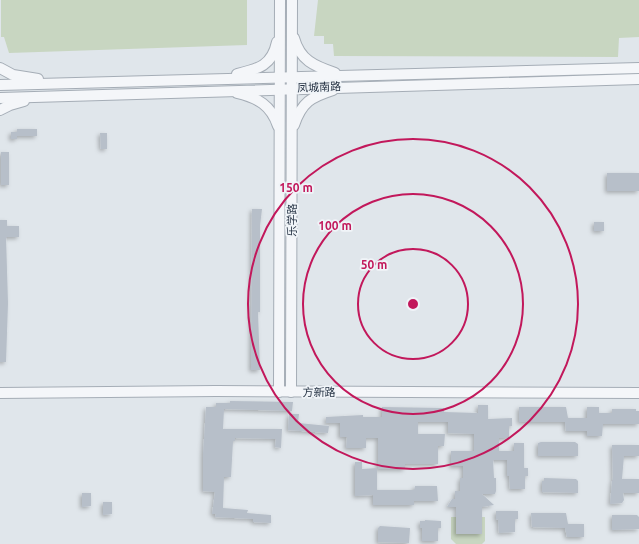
<svg xmlns="http://www.w3.org/2000/svg" width="639" height="544" font-family="Ubuntu,'Noto Sans SC',sans-serif">
<style>
.green{fill:#c8d6c1}
.building{fill:#b7bfc9;filter:url(#shadow)}
.lines{fill:none;stroke-linecap:round;stroke-linejoin:round}
.tertiary-casing{stroke:#a5adb6;stroke-width:12}
.tertiary{stroke:#f4f6f9;stroke-width:10}
.ring{fill:none;stroke:#c2185b;stroke-width:2}
.labels{text-anchor:middle;stroke-width:3.5;stroke-linejoin:round;paint-order:stroke}
.street-label{font-size:11px;fill:#273445;stroke:#f0f4f8}
.centre{fill:#c2185b;stroke:#f0f4f8;stroke-width:2}
.ring-label{font-size:12px;text-anchor:middle;font-weight:bold;fill:#c2185b;stroke:#f0f4f8;stroke-width:3.5;stroke-linejoin:round;paint-order:stroke}
</style>
<defs>
<filter id="shadow"><feDropShadow dx="-2" dy="2" stdDeviation="2" flood-color="#0004"/></filter>
</defs>
<rect width="100%" height="100%" fill="#e0e6eb"/>
<g class="green">
<path d="M 1,0 L 247,0 L 247,45 L 9,53 L 4,37 L 1,37 Z"/>
<path d="M 318,0 L 639,0 L 639,37 L 619,38 L 618,57 L 334,56 L 333,44 L 324,44 L 324,36 L 314,36 Z"/>
<path d="M 451,517 L 485,517 L 485,541 L 482,544 L 456,544 L 451,539 Z"/>
</g>
<g class="building">
<path d="M 17,129 L 37,129 L 37,136 L 17,136 L 17,139 L 11,139 L 11,132 L 17,132 Z"/>
<path d="M 100,133 L 107,133 L 107,149 L 101,149 Z"/>
<rect x="1" y="152" width="8" height="33"/>
<rect x="607" y="173" width="32" height="18"/>
<path d="M 252,209 L 262,209 L 260,226 L 260,312 L 258,312 L 260,370 L 251,370 Z"/>
<path d="M 0,220 L 7,220 L 7,226 L 19,226 L 19,237 L 6,237 L 8,303 L 6,362 L 0,362 Z"/>
<rect x="594" y="222" width="10" height="9"/>
<path d="M 230,401 L 293,402 L 292,411 L 224,409 L 223,429 L 282,429 L 281,448 L 275,447 L 276,439 L 235,438 L 235,441 L 233,441 L 231,477 L 224,477 L 223,508 L 248,510 L 247,513 L 271,515 L 271,523 L 253,522 L 253,519 L 215,517 L 216,514 L 212,514 L 215,492 L 203,491 L 203,454 L 206,407 L 216,407 L 216,403 L 230,403 Z"/>
<path d="M 478,405 L 488,405 L 488,419 L 512,418 L 512,426 L 509,426 L 509,438 L 499,438 L 499,451 L 514,451 L 514,443 L 524,443 L 524,468 L 528,468 L 528,476 L 525,476 L 525,489 L 510,489 L 509,476 L 507,476 L 507,460 L 493,460 L 494,478 L 496,478 L 496,491 L 495,494 L 482,494 L 494,505 L 482,507 L 482,534 L 456,534 L 456,507 L 447,507 L 452,499 L 455,499 L 455,491 L 460,491 L 460,478 L 463,478 L 463,466 L 451,466 L 451,451 L 474,451 L 474,434 L 448,433 L 448,422 L 418,422 L 418,434 L 445,434 L 444,446 L 438,446 L 438,464 L 405,464 L 405,469 L 378,469 L 378,438 L 366,438 L 366,448 L 346,448 L 347,437 L 340,437 L 340,423 L 326,423 L 326,417 L 363,415 L 363,417 L 382,417 L 382,407 L 444,408 L 444,412 L 478,413 Z"/>
<path d="M 519,407 L 566,407 L 568,418 L 587,418 L 587,407 L 599,407 L 599,413 L 612,413 L 612,409 L 636,409 L 636,411 L 639,411 L 639,424 L 603,424 L 602,436 L 587,436 L 587,431 L 566,431 L 565,422 L 519,422 Z"/>
<path d="M 289,414 L 299,414 L 298,423 L 329,426 L 328,433 L 288,430 Z"/>
<path d="M 541,442 L 575,442 L 578,444 L 578,456 L 538,456 L 538,443 Z"/>
<path d="M 612,445 L 639,445 L 639,456 L 624,456 L 622,479 L 639,479 L 639,493 L 623,493 L 624,500 L 622,503 L 610,504 L 612,481 L 613,481 Z"/>
<path d="M 355,462 L 362,462 L 362,469 L 377,468 L 377,490 L 414,490 L 415,486 L 437,486 L 438,501 L 414,501 L 414,505 L 373,505 L 373,495 L 355,496 Z"/>
<path d="M 544,478 L 576,479 L 578,481 L 578,493 L 542,492 L 542,481 L 544,481 Z"/>
<path d="M 82,493 L 91,493 L 91,506 L 82,507 Z"/>
<path d="M 103,502 L 112,502 L 112,514 L 103,515 Z"/>
<path d="M 496,511 L 518,511 L 518,519 L 515,519 L 515,532 L 499,533 L 498,519 L 496,520 Z"/>
<path d="M 531,513 L 566,513 L 568,524 L 584,524 L 584,537 L 567,537 L 565,528 L 532,527 Z"/>
<path d="M 612,515 L 637,515 L 639,517 L 639,529 L 612,530 Z"/>
<path d="M 425,520 L 441,521 L 441,528 L 438,528 L 438,541 L 422,541 L 422,528 L 420,528 L 420,521 L 425,521 Z"/>
<path d="M 380,526 L 410,528 L 409,543 L 378,542 L 378,528 Z"/>
</g>
<g class="lines">
<g class="tertiary-casing">
<g id="tertiary">
<path d="M 294,38 C 300,60 314,66 335,73"/>
<path d="M 0,68 L 13,75 L 38,79"/>
<path d="M 237,74 C 258,69 272,66 277,42"/>
<path d="M 0,85 L 639,68"/>
<path d="M 237,93 C 258,98 271,105 278,126"/>
<path d="M 0,98 L 639,79"/>
<path d="M 0,110 L 10,105 L 24,101"/>
<path d="M 294,125 C 302,102 311,97 333,90"/>
<path d="M 279,392 L 280,0"/>
<path d="M 291,392 L 292,0"/>
<path d="M 0,393 L 216,391 L 639,393"/>
</g>
</g>
<use href="#tertiary" class="tertiary"/>
</g>
<g class="ring">
<circle cx="413" cy="304" r="55"/>
<circle cx="413" cy="304" r="110"/>
<circle cx="413" cy="304" r="165"/>
</g>
<g class="labels">
<g class="street-label">
<text transform="translate(319 87) rotate(-2)" y="4">凤城南路</text>
<text transform="translate(292 220) rotate(-90)" y="4">乐学路</text>
<text x="319" y="396">方新路</text>
</g>
</g>
<circle cx="413" cy="304" r="6" class="centre"/>
<g class="ring-label">
<text x="296" y="192">150 m</text>
<text x="335" y="230">100 m</text>
<text x="374" y="269">50 m</text>
</g>
</svg>
